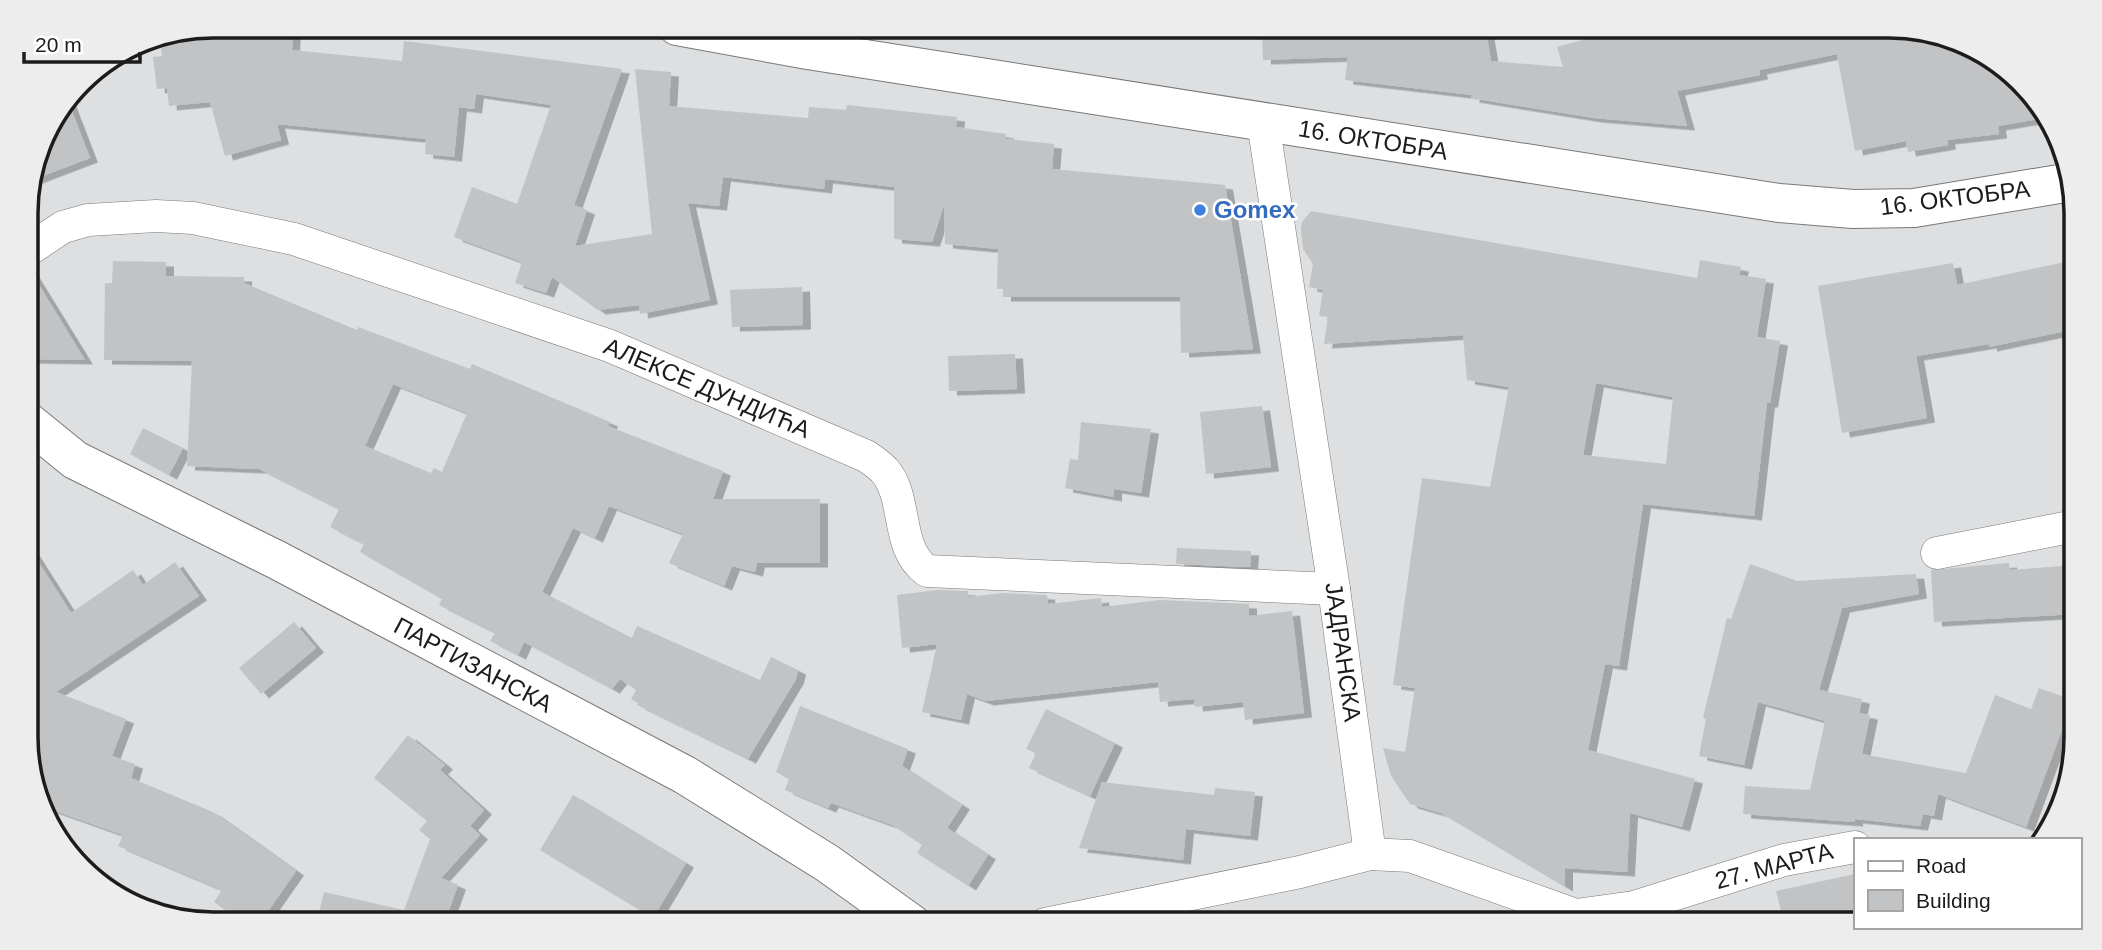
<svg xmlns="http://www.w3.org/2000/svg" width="2102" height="950" font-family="Arial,sans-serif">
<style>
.building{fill:#c1c3c5;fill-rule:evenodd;filter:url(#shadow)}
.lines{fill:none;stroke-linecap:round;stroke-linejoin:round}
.minor-casing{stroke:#77797a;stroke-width:33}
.tertiary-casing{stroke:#77797a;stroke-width:40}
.secondary-casing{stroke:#77797a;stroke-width:40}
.minor{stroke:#fff;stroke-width:32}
.tertiary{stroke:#fff;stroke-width:38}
.secondary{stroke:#fff;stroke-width:38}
.shop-dot{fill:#3f7fe0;stroke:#fff;stroke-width:2.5}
.labels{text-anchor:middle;stroke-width:5;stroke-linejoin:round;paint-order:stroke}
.street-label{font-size:24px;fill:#1c1c1d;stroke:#fff}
.shop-label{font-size:24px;font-weight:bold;fill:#366cbe;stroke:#fff;text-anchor:start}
.rim{fill:none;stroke:#1c1c1d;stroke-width:3.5}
</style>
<defs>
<filter id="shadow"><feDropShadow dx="8" dy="4.5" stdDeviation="0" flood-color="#0004"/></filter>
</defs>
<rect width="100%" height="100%" fill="#dddfe1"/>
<g class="building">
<path d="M 247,26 L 293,26 L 292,50 L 402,61 L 404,41 L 622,69 L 574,205 L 587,210 L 575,246 L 652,234 L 635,69 L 671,72 L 669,106 L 808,118 L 809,107 L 846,110 L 847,105 L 957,117 L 956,127 L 1006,134 L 1006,139 L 1054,144 L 1052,169 L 1225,185 L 1253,349 L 1181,353 L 1180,297 L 1003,297 L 1003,289 L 997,289 L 998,249 L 945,244 L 944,205 L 932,242 L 894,239 L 894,187 L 825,179 L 824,189 L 723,177 L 719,206 L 688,203 L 710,300 L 640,314 L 639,305 L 598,310 L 552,277 L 546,293 L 515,283 L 522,262 L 454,237 L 472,187 L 517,204 L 551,105 L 476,94 L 474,109 L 459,107 L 454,157 L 425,154 L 426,139 L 277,124 L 281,140 L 225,156 L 210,102 L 169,106 L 167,88 L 157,89 L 153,57 L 162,56 L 160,37 Z"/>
<path d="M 1350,26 L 1485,26 L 1491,61 L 1563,67 L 1557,47 L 1633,26 L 1889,26 L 1961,41 L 2037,100 L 2045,118 L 1998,126 L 1999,134 L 1947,140 L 1948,145 L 1908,152 L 1906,141 L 1855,151 L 1837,54 L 1759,70 L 1760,75 L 1677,91 L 1687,126 L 1594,118 L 1471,98 L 1472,95 L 1345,80 L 1348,57 L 1263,60 L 1262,30 Z"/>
<path d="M 68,101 L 90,158 L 32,180 L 46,130 Z"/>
<path d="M 1311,211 L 1697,278 L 1700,260 L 1741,267 L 1739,275 L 1766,279 L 1757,337 L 1780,341 L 1770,403 L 1767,403 L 1754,516 L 1643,504 L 1619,666 L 1605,664 L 1588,750 L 1695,779 L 1682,827 L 1630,813 L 1627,872 L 1565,868 L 1565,887 L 1441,813 L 1410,804 L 1391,776 L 1383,748 L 1405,752 L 1415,688 L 1393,685 L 1422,478 L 1490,487 L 1509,387 L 1467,380 L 1463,335 L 1324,344 L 1328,317 L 1319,316 L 1323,290 L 1309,287 L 1313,264 L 1303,249 L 1301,230 L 1302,222 ZM 1596,383 L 1673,397 L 1666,464 L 1583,455 Z"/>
<path d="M 2074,260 L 2075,329 L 1989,347 L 1989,344 L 1916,356 L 1927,418 L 1842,433 L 1818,286 L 1953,263 L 1957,285 Z"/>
<path d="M 113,261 L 166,262 L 166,276 L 244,277 L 244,283 L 357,330 L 358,327 L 470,369 L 472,364 L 610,422 L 608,426 L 723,471 L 713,499 L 820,499 L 820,563 L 757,563 L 755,572 L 732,566 L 724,586 L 669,563 L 683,534 L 609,506 L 595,538 L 573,528 L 542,592 L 632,638 L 637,626 L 760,680 L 771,657 L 798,670 L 796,679 L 748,759 L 637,705 L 638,703 L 631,699 L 636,690 L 620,679 L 612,689 L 524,642 L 518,655 L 490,641 L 495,633 L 439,605 L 442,599 L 360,552 L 364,544 L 330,527 L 339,509 L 259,469 L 187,466 L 192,361 L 104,360 L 105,283 L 112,283 ZM 393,384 L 467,413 L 442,472 L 434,468 L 431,473 L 365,446 Z"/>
<path d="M 27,269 L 29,269 L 85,360 L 27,359 Z"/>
<path d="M 802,287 L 803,325 L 732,327 L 730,290 Z"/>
<path d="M 1015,354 L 1017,389 L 949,391 L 948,356 Z"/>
<path d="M 1262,406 L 1271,467 L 1206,474 L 1200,412 Z"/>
<path d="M 1081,422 L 1151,429 L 1141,493 L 1114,489 L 1114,497 L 1065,488 L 1070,459 L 1078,460 Z"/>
<path d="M 143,428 L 183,448 L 169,475 L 130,454 Z"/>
<path d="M 27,544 L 71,613 L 133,570 L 143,585 L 175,562 L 199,596 L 56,692 L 126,719 L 112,756 L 135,764 L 131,778 L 213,812 L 296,871 L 259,924 L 216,924 L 226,911 L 214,902 L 222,890 L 118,846 L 123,835 L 47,808 L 28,762 Z"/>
<path d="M 1177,548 L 1251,551 L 1250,567 L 1176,564 Z"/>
<path d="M 2009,563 L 2010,570 L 2075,565 L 2075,614 L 1934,622 L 1931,570 Z"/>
<path d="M 1750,564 L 1797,581 L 1916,574 L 1919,594 L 1842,608 L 1819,690 L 1862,699 L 1859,713 L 1870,715 L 1862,754 L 1966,773 L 1995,695 L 2031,709 L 2039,688 L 2073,700 L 2026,827 L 1938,794 L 1934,816 L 1923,814 L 1920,826 L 1855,819 L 1855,822 L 1743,814 L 1745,786 L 1810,790 L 1825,721 L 1758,702 L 1744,765 L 1699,756 L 1706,719 L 1703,718 L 1727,618 L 1731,619 Z"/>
<path d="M 938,590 L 968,591 L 968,597 L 1003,593 L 1047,595 L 1048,604 L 1101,598 L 1102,607 L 1160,600 L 1249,604 L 1249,616 L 1292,611 L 1304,713 L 1245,720 L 1243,702 L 1195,707 L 1194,699 L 1160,702 L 1158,682 L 986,701 L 967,694 L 961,720 L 922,712 L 937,644 L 902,648 L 897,595 Z"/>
<path d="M 294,622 L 316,648 L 261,694 L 239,668 Z"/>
<path d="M 800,706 L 908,749 L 902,766 L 962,805 L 947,828 L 988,855 L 968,886 L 917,853 L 922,845 L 892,825 L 831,803 L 828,808 L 785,790 L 789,779 L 776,772 Z"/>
<path d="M 1046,709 L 1115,743 L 1090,796 L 1029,768 L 1036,753 L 1026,749 Z"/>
<path d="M 408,735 L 445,765 L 440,770 L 484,810 L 470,826 L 480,835 L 441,878 L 458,885 L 444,924 L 316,924 L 324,892 L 404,910 L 430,839 L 419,830 L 427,821 L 374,778 Z"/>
<path d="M 1102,782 L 1214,795 L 1215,788 L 1255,792 L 1250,836 L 1186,829 L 1183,860 L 1079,848 Z"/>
<path d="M 573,795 L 686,863 L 653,918 L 540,850 Z"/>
<path d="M 1855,874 L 1855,923 L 1784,923 L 1776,891 Z"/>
</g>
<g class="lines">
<g class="minor-casing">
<g id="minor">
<path d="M 808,50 L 833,26"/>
<path d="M 27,251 L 63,227 L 88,220 L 156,216 L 193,218 L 294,239 L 610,346 L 866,456 C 872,460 879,465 884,470 C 909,498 894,547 927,571 L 1334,589"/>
<path d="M 1937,553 L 2075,526"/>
<path d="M 1370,854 L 1410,856 L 1576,915 L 1634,907 L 1784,860 L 1855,847"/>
<path d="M 1045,924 L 1300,872 L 1370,854 L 1334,589 L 1263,122"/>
</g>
</g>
<g class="tertiary-casing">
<path id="tertiary" d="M 27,421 L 75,460 L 277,560 L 685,775 L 827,863 L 912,924"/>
</g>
<g class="secondary-casing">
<path id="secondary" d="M 677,26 L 808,50 L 1779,203 L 1853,209 L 1914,208 L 2071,182"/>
</g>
<use href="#minor" class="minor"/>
<use href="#tertiary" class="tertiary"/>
<use href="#secondary" class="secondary"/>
</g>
<circle class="shop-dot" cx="1200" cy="210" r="7"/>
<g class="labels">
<g class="street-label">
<text transform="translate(1373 140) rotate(9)" y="8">16. ОКТОБРА</text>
<text transform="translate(1955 198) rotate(-7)" y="8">16. ОКТОБРА</text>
<text transform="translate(707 388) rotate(23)" y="8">АЛЕКСЕ ДУНДИЋА</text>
<text transform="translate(1343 652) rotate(82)" y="8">ЈАДРАНСКА</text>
<text transform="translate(473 665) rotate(28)" y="8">ПАРТИЗАНСКА</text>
<text transform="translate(1774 866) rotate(-15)" y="8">27. МАРТА</text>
</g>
<g class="shop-label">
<text x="1214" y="218">Gomex</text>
</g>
</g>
<path d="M0 0H2102V950H0ZM213 38H1889A175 175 0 0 1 2064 213V737A175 175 0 0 1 1889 912H213A175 175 0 0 1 38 737V213A175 175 0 0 1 213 38Z" fill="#ededed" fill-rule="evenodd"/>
<path class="rim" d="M213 38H1889A175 175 0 0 1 2064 213V737A175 175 0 0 1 1889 912H213A175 175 0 0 1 38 737V213A175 175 0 0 1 213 38Z"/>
<rect x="1854" y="838" width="228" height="91" fill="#ffffff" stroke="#a4a4a5" stroke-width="2"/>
<rect x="1868" y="861" width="35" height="10" fill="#ffffff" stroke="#a4a4a5" stroke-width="2"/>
<text x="1916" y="873" font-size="21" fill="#1c1c1d">Road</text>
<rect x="1868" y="890" width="35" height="21" fill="#c1c3c5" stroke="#a4a4a5" stroke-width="2"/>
<text x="1916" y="908" font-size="21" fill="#1c1c1d">Building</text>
<path d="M24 52v10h116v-10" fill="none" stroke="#1c1c1d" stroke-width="3.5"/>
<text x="35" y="52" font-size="21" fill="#1c1c1d" stroke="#ffffff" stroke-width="5" paint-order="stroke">20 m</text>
</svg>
